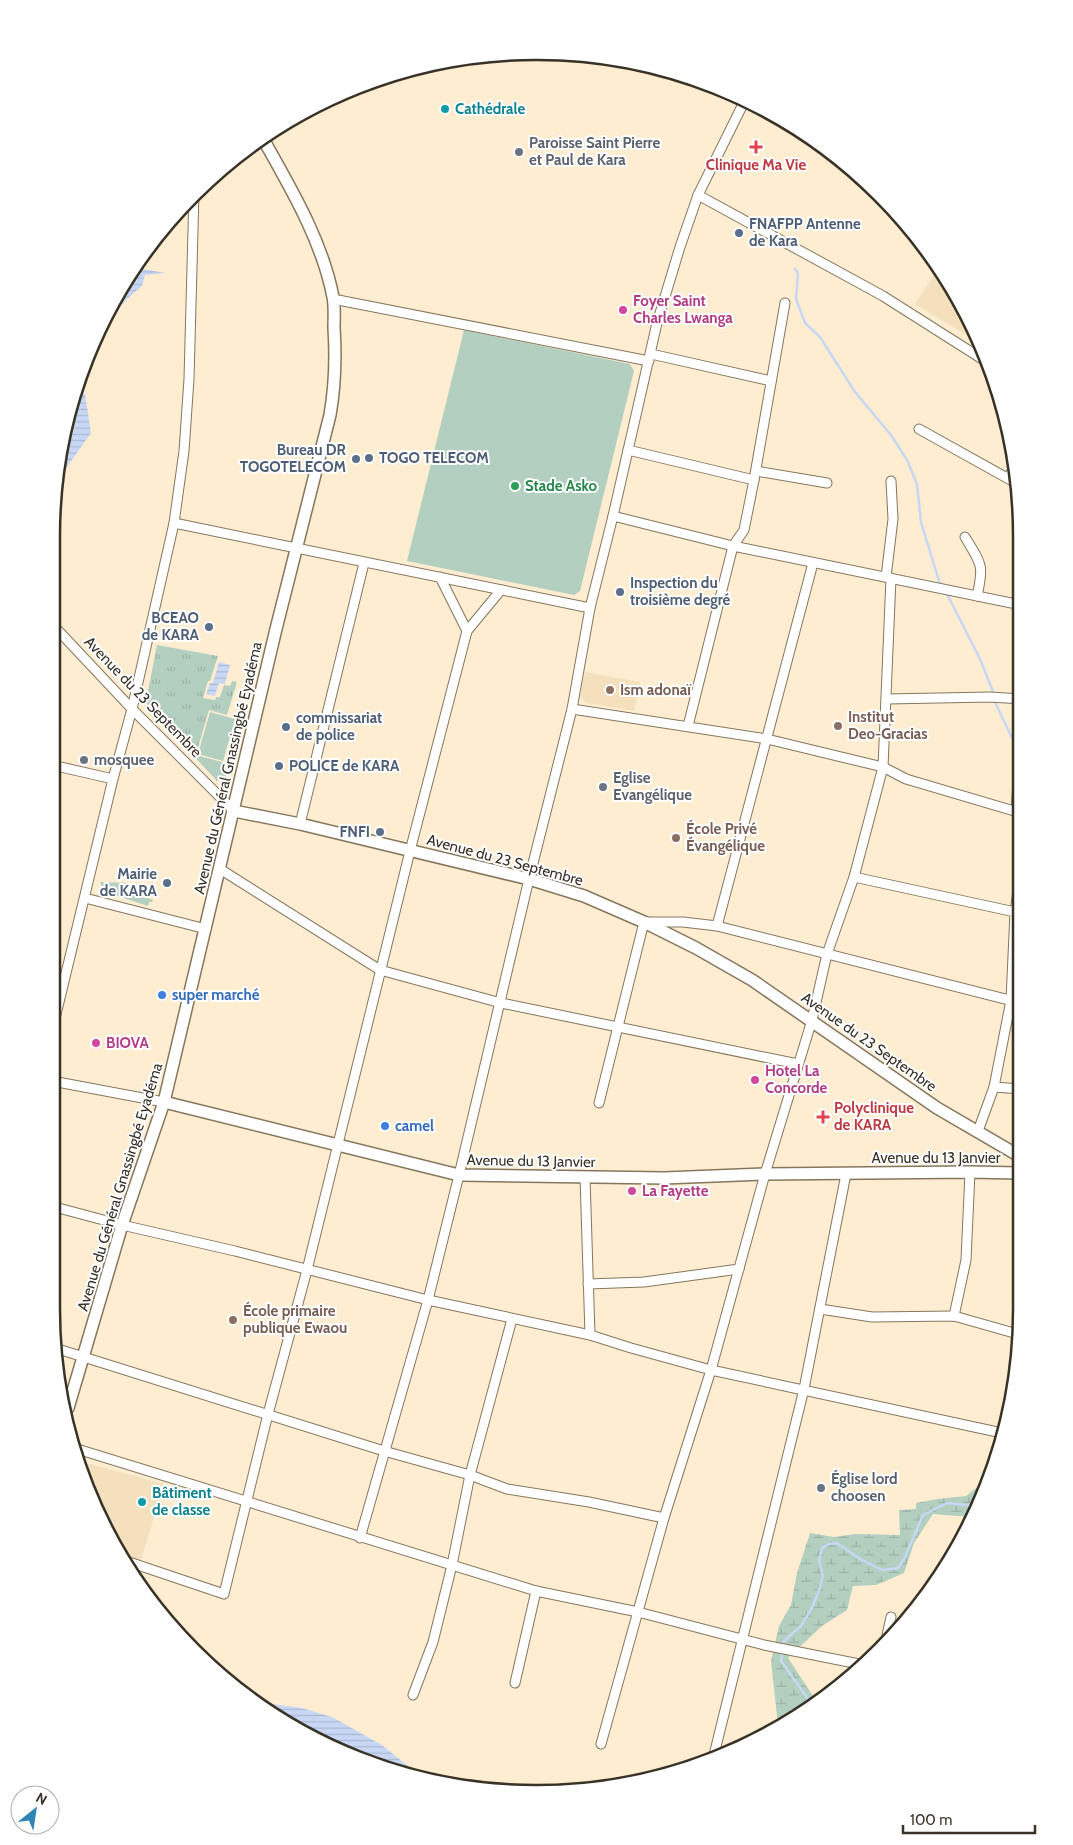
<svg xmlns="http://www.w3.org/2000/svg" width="1073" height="1845" font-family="Cabin,sans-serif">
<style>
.built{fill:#f5e0be}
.grass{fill:url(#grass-tufts)}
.wetland{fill:url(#wetland-marsh)}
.pitch{fill:#b3cfc0}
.water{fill:url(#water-rules)}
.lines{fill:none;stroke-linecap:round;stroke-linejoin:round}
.stream{stroke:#c7d7f4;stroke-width:2.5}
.minor-casing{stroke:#85765d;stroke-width:11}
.secondary-casing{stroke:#85765d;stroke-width:14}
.minor{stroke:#fff;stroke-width:9}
.secondary{stroke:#fff;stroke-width:11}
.culture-dot{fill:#0f9aa8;stroke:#fff;stroke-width:2}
.health-dot{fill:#e0444e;stroke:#fff;stroke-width:2}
.worship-dot{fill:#6b7280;stroke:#fff;stroke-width:2}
.service-dot{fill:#5c6f8a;stroke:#fff;stroke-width:2}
.hotel-dot{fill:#d1479c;stroke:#fff;stroke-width:2}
.leisure-dot{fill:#2e9e5b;stroke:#fff;stroke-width:2}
.education-dot{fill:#8d6e63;stroke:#fff;stroke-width:2}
.shop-dot{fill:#3f7fe0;stroke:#fff;stroke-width:2}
.labels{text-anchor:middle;stroke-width:4;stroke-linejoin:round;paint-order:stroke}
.culture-label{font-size:15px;font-weight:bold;fill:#0d838f;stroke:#fff;text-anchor:start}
.worship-label{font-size:15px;font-weight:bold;fill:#5b616d;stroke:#fff;text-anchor:start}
.health-label{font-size:15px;font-weight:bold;fill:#be3a42;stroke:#fff}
.service-label{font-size:15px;font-weight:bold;fill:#4e5e75;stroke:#fff;text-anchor:start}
.hotel-label{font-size:15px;font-weight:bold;fill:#b23c85;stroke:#fff;text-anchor:start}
.leisure-label{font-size:15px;font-weight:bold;fill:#27864d;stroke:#fff;text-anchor:start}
.education-label{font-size:15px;font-weight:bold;fill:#785e54;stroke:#fff;text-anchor:start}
.street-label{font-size:15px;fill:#383227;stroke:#fff}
.shop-label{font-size:15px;font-weight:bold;fill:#366cbe;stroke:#fff;text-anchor:start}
.rim{fill:none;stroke:#383227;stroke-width:2.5}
</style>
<defs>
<pattern id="grass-tufts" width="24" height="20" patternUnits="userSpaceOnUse" patternTransform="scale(1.25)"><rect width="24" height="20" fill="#b3cfc0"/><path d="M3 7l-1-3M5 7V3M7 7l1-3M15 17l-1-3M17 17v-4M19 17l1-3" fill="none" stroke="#9bb2a5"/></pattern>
<pattern id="wetland-marsh" width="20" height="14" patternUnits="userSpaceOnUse" patternTransform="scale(1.25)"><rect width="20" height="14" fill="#b3cfc0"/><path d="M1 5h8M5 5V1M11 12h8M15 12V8" fill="none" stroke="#9bb2a5"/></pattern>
<pattern id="water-rules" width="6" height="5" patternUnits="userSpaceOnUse" patternTransform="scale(1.25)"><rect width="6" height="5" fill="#c7d7f4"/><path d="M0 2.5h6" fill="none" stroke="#acb9d1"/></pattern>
</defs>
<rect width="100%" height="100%" fill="#feedd1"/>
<g class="built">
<path d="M 938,269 L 957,294 L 979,343 L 915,304 Z"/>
<path d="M 585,672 L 640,682 L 634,711 L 587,703 L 580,697 Z"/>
<path d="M 76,1460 L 164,1484 L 141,1560 L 125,1555 L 77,1464 Z"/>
</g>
<g class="grass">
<path d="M 157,645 L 218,656 L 210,681 L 208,681 L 203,698 L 215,700 L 216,697 L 220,697 L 224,685 L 230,686 L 232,681 L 237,682 L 227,715 L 209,710 L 196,755 L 229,764 L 225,779 L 217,781 L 148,707 L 146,701 Z"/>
<path d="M 100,882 L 129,883 L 126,886 L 128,892 L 153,900 L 152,902 L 149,902 L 148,906 L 105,892 Z"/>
</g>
<path class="wetland" d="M 990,1477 L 970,1517 L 933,1514 L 914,1543 L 904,1573 L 876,1585 L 853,1586 L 847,1610 L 822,1626 L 788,1658 L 817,1702 L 778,1725 L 771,1661 L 779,1626 L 791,1605 L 797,1573 L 810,1533 L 834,1537 L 855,1534 L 900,1535 L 899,1510 L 916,1509 L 916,1503 L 937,1499 L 966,1496 Z"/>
<g class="pitch">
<path d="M 464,330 L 630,364 L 634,371 L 580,591 L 574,595 L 407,561 Z"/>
<path d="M 210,712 L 235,719 L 223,761 L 198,754 Z"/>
</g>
<g class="water">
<path d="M 135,265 L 143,269 L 165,273 L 145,275 L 142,286 L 127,299 L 109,320 L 107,320 Z"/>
<path d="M 75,389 L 85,394 L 91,433 L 57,481 Z"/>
<path d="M 219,662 L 230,665 L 225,684 L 219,683 L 215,696 L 206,694 L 210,683 L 213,683 Z"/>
<path d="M 266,1703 L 302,1708 L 332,1717 L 382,1745 L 414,1771 L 432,1779 L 411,1777 L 267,1712 L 258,1704 Z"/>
</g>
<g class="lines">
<g class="stream">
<path d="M 795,269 L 798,273 L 796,299 L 805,323 L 820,337 L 855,392 L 891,435 L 907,460 L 917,484 L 921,522 L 939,581 L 941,585"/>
<path d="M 946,592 L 980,659 L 994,694 L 995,702 L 1021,757"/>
<path d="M 810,1706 L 806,1696 L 781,1661 L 784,1641 L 801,1626 L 813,1606 L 819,1590 L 823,1576 L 819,1560 L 822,1548 L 829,1544 L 837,1543 L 860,1559 L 882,1570 L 898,1568 L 904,1559 L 923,1515 L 947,1503 L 975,1506"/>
</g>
<g class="minor-casing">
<g id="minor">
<path d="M 698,195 L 883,296 L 987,362"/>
<path d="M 333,299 L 649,361"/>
<path d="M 651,354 L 771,381"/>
<path d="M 919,429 L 1016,483"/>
<path d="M 628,450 L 754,480"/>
<path d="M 756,471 L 827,483"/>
<path d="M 1008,478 L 1014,468"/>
<path d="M 613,516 L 733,546 L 1021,605"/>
<path d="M 174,523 L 590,608"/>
<path d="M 965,537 C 982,565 984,565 977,596"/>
<path d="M 440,577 L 467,631"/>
<path d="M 886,577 L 893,519 L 891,481"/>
<path d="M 52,624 L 132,709 L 234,811"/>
<path d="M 887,699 L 990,697 L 1021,699"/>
<path d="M 572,709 L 767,739 L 883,767 L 906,779 L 1021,813"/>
<path d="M 688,726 L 733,546 L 744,530 L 754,480 L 785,303"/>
<path d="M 52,765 L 113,779"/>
<path d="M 1016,812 L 1019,764"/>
<path d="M 300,824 L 364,563"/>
<path d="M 220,869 L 380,970 L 501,1003 L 798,1064"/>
<path d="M 854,877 L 1015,912"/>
<path d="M 85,898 L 206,929"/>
<path d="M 717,926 L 813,563"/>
<path d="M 52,1031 L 113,779 L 132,709 L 174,523 L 184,451 L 189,379 L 194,193"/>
<path d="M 52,1081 L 164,1102"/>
<path d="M 994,1087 L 1021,1089"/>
<path d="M 599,1103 L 644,922 L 683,922 L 717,926 L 1021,1003"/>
<path d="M 978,1131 L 994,1087 L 1011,1000 L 1015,912 L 1020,876 L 1021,837"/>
<path d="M 585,1177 L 590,1335"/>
<path d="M 51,1206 L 122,1225 L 235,1251 L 428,1300 L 590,1335 L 631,1348 L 711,1370 L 1002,1433"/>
<path d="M 588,1284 L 644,1282 L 739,1269"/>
<path d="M 820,1309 L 872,1317 L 954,1316 L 1021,1335"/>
<path d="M 954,1316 L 966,1260 L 970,1172"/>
<path d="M 58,1349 L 384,1451 L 470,1475 L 507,1489 L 589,1502 L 664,1518"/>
<path d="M 74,1448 L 536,1591 L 638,1612 L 764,1645 L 859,1664"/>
<path d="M 360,1538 L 428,1300 L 459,1175 L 529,879 L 572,709 L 590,608 L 613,516 L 657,323 L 680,247 L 698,195 L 745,100"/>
<path d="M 129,1562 L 224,1594 L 268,1414 L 307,1270 L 410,851 L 467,631 L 501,590"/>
<path d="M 887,1635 L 891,1617"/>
<path d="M 515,1683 L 536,1591"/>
<path d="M 413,1695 L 433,1642 L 452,1565 L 470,1475 L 512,1319"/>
<path d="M 601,1744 L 664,1518 L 711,1370 L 765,1174 L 812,1020 L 827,954 L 854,877 L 883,767 L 891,578"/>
<path d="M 713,1759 L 804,1389 L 846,1174"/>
</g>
</g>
<g class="secondary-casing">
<g id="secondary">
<path d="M 234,811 L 300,824 L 529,879 L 584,896 L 644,922 L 696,948 L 752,980 L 937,1108 L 1021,1157"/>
<path d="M 164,1102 L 459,1175 L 664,1178 L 765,1174 L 970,1172 L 1021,1173"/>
<path d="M 68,1408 L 122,1225 L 164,1102 L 276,629 L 330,415 C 335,386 336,358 334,328 C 334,318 335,307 333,297 C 322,240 290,187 262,137"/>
</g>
</g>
<use href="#minor" class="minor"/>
<use href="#secondary" class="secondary"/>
</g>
<g class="culture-dot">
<circle cx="445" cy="109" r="5"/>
<circle cx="142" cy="1502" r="5"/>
</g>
<g class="health-dot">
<path d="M753.5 139.5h5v5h5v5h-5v5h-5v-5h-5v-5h5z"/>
<path d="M820.5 1109.5h5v5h5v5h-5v5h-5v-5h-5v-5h5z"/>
</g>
<g class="worship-dot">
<circle cx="519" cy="152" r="5"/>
<circle cx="84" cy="760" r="5"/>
<circle cx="603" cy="787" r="5"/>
<circle cx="821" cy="1488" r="5"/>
</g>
<g class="service-dot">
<circle cx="739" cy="233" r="5"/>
<circle cx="369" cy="458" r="5"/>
<circle cx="356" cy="459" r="5"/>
<circle cx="620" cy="592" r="5"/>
<circle cx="209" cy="627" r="5"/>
<circle cx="286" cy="727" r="5"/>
<circle cx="279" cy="766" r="5"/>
<circle cx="380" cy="832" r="5"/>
<circle cx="167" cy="883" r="5"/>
</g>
<g class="hotel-dot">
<circle cx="623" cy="310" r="5"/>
<circle cx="96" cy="1043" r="5"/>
<circle cx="755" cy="1080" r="5"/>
<circle cx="632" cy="1191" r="5"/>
</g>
<circle class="leisure-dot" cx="515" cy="486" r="5"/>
<g class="education-dot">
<circle cx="610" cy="690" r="5"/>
<circle cx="838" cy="726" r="5"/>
<circle cx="676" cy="838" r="5"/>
<circle cx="233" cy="1320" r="5"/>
</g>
<g class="shop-dot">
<circle cx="162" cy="995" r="5"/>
<circle cx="385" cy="1126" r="5"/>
</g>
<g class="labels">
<g class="culture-label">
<text x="455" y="114">Cathédrale</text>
<text x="152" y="1498">Bâtiment<tspan x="152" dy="17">de classe</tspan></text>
</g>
<g class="worship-label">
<text x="529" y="148">Paroisse Saint Pierre<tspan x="529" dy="17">et Paul de Kara</tspan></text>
<text x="94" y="765">mosquee</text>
<text x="613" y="783">Eglise<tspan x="613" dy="17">Evangélique</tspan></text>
<text x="831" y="1484">Église lord<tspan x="831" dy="17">choosen</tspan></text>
</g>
<g class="health-label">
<text x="756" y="170">Clinique Ma Vie</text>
<text x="834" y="1113" text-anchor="start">Polyclinique<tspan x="834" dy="17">de KARA</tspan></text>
</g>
<g class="service-label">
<text x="749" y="229">FNAFPP Antenne<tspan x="749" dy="17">de Kara</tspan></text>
<text x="346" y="455" text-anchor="end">Bureau DR<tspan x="346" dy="17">TOGOTELECOM</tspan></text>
<text x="379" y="463">TOGO TELECOM</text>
<text x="630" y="588">Inspection du<tspan x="630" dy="17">troisième degré</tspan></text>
<text x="199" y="623" text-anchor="end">BCEAO<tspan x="199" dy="17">de KARA</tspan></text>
<text x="296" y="723">commissariat<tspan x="296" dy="17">de police</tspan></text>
<text x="289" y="771">POLICE de KARA</text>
<text x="370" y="837" text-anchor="end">FNFI</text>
<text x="157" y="879" text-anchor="end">Mairie<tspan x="157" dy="17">de KARA</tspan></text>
</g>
<g class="hotel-label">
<text x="633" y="306">Foyer Saint<tspan x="633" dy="17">Charles Lwanga</tspan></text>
<text x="106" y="1048">BIOVA</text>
<text x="765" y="1076">Hotel La<tspan x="765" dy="17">Concorde</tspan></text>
<text x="642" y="1196">La Fayette</text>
</g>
<g class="leisure-label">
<text x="525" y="491">Stade Asko</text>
</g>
<g class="education-label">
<text x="620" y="695">Ism adonaï</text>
<text x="848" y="722">Institut<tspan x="848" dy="17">Deo-Gracias</tspan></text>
<text x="686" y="834">École Privé<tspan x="686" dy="17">Évangélique</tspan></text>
<text x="243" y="1316">École primaire<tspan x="243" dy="17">publique Ewaou</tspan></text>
</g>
<g class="street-label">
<text transform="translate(143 697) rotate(46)" y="5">Avenue du 23 Septembre</text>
<text transform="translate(228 768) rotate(-77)" y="5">Avenue du Général Gnassingbé Eyadéma</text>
<text transform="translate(505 860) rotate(15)" y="5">Avenue du 23 Septembre</text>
<text transform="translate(869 1042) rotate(35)" y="5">Avenue du 23 Septembre</text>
<text x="936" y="1163">Avenue du 13 Janvier</text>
<text transform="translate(531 1161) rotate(1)" y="5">Avenue du 13 Janvier</text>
<text transform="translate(120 1187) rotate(-73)" y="5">Avenue du Général Gnassingbé Eyadéma</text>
</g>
<g class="shop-label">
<text x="172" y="1000">super marché</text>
<text x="395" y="1131">camel</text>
</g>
</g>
<path d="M0 0H1073V1845H0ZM536 60H537A476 476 0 0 1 1013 536V1309A476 476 0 0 1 537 1785H536A476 476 0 0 1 60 1309V536A476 476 0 0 1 536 60Z" fill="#fff" fill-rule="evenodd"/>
<path class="rim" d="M536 60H537A476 476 0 0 1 1013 536V1309A476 476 0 0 1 537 1785H536A476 476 0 0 1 60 1309V536A476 476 0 0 1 536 60Z"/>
<g transform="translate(35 1810) rotate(30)"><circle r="24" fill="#ffffff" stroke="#afada9"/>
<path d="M0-4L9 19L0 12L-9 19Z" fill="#2d85b4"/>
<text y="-8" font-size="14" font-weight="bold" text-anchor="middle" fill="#383227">N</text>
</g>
<path d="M903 1825v8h132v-8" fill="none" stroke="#383227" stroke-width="2.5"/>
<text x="910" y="1825" font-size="15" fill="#383227" stroke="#ffffff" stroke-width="4" paint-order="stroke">100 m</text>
</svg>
